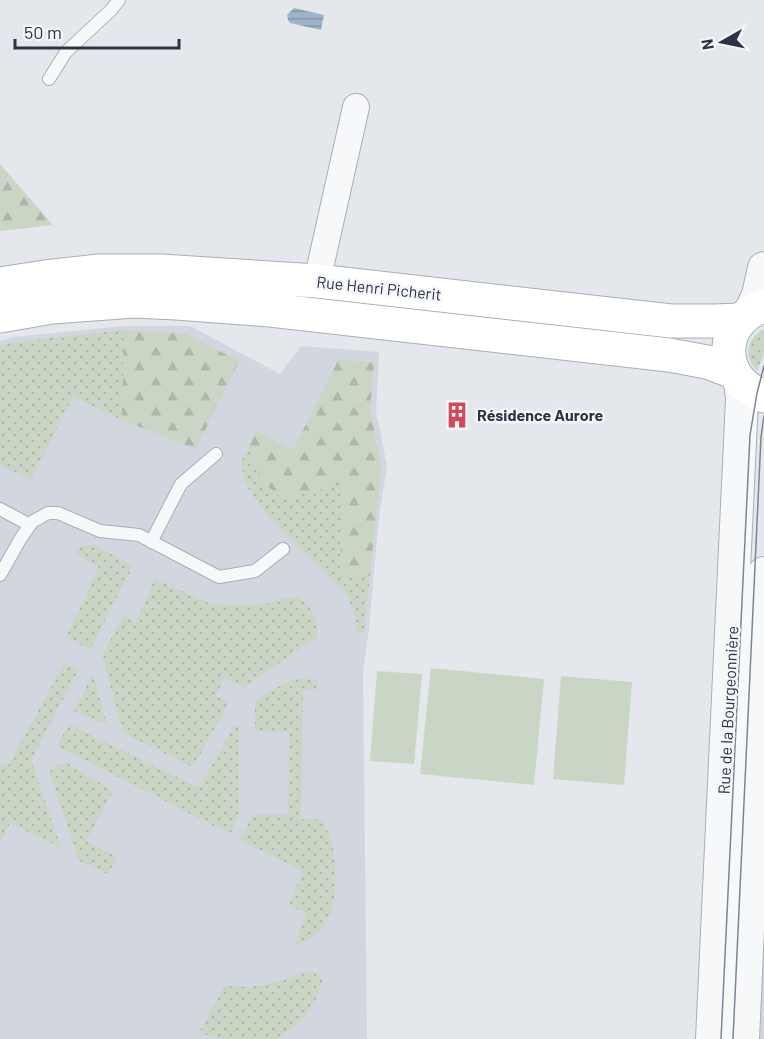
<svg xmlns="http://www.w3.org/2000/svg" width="764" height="1039" font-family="Barlow,sans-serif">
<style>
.built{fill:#d2d6de}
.grass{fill:url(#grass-dots)}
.forest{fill:url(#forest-firs)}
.garden{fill:#c9d6c5}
.water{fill:url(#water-rules)}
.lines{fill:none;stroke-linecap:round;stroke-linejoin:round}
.service-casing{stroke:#a9aeb7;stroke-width:14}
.minor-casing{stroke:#a9aeb7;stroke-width:28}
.tertiary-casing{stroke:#a9aeb7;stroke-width:34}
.secondary-casing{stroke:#a9aeb7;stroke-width:35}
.service{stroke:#f7f8fa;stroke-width:12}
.minor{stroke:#f7f8fa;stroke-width:26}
.tertiary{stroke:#f7f8fa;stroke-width:32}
.secondary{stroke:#fff;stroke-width:33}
.tram{stroke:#7d8696;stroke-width:1.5}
.labels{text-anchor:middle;stroke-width:5;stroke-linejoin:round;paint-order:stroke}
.street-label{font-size:16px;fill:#2b3445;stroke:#f4f6f9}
.poi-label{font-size:16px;font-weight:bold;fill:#2b3445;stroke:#f4f6f9;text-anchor:start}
</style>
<defs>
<pattern id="grass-dots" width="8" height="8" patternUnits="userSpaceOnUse" patternTransform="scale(1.5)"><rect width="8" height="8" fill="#c9d6c5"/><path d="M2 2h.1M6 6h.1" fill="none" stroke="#adb8ab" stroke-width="1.8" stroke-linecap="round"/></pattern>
<pattern id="forest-firs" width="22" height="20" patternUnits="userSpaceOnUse" patternTransform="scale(1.5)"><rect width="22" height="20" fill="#c9d6c5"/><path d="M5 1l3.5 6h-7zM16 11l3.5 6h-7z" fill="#adb8ab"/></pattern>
<pattern id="water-rules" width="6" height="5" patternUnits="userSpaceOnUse" patternTransform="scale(1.5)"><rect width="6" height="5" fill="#9fb4cc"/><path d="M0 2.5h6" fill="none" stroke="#8293a7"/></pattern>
</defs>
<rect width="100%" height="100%" fill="#e4e7ec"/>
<g class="built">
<path d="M 124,326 L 190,326 L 280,374 L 301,346 L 379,352 L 376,411 L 387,466 L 379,517 L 369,628 L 363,673 L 367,1039 L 0,1039 L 0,341 L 13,337 Z"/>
<path d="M 764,901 L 764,1039 L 756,1039 Z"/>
</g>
<g class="grass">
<path d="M 764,329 L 764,354 L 757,371 C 743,357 746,338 764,329 Z"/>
<path d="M 124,330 L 122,420 L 73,397 L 31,479 L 0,465 L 0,346 L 15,342 Z"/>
<path d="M 249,446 L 261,481 L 282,498 L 343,484 L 340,573 L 370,576 L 364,632 L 357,632 L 356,619 L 347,595 L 269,518 L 245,484 L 241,462 Z"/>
<path d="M 87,545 L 95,545 L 133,566 L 90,650 L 66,637 L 99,567 L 75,553 L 81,547 Z"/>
<path d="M 155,579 L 209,603 L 221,605 L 260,605 L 291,597 L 301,598 C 314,611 316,618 318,636 L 245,687 L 224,678 L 216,696 L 229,703 L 193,767 L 123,733 L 102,655 L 124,615 L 136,621 Z"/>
<path d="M 64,663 L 79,669 L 31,760 L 61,848 L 10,823 L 0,843 L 0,765 L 3,764 L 8,766 Z"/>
<path d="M 93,673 L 107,725 L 74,711 Z"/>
<path d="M 295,678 L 317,680 L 317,689 L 303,689 L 301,819 L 322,819 C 324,825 328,831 330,837 C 337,857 339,907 325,925 C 317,935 307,942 294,945 L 306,913 L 289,905 L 303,871 L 240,840 L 252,815 L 288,815 L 289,732 L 255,731 L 255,701 L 272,690 Z"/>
<path d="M 69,724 L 199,788 L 234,726 L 239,726 L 239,816 L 230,834 L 57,746 Z"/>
<path d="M 67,763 L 113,791 L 86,841 L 117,857 L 108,874 L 78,860 L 50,773 L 52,767 Z"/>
<path d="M 310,970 L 323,978 L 317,997 L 301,1021 L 277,1039 L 222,1039 L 199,1033 L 224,986 L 250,987 L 275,983 Z"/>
</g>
<g class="forest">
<path d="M 0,164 L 53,225 L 0,231 Z"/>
<path d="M 124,330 L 186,334 L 239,361 L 196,449 L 122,420 Z"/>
<path d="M 338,359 L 374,363 L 370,408 L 381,467 L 370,576 L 340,574 L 343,484 L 282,498 L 261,481 L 249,446 L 256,431 L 293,450 L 335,367 Z"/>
</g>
<g class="garden">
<path d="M 431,668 L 544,679 L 534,785 L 420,774 Z"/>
<path d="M 377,671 L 422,674 L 414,764 L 370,761 Z"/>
<path d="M 561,676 L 632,682 L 624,785 L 553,779 Z"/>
</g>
<path class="water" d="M 294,8 L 324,15 L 321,30 L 290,23 L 288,20 L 287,15 Z"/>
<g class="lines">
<g class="service-casing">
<g id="service">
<path d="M 49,79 L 66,52 L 111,10 L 119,0"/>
<path d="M 0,509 L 30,525"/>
<path d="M 151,542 L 181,484 L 216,454"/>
<path d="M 0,575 L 21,538 L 32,522 L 48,513 L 58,513 L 100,531 L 139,535 L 219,577 L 255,571 L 283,549"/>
</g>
</g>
<g class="minor-casing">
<path id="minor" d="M 317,281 L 356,107"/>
</g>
<g class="tertiary-casing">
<g id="tertiary">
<path d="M 750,312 L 758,295 L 764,268"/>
<path d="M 712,1039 L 742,399 L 740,381"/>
<path d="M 743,1039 L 764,573"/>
</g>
</g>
<g class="secondary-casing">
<g id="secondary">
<path d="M 0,284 L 45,277 L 99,271 L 161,271 L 317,281 L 671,321 L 714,321 L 741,320"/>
<path d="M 764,306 C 717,321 717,381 764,396"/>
<path d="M 0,316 L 52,307 L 134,301 L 176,303 L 270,310 L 669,355 L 707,362 L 734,372"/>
</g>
</g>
<use href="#service" class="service"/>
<use href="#minor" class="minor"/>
<use href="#tertiary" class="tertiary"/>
<use href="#secondary" class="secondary"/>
<g class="tram">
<path d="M 721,1039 L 750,435 L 757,393 L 764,366"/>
<path d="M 733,1039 L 761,437 L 764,416"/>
</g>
</g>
<defs>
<g id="building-bare" transform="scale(2.07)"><path d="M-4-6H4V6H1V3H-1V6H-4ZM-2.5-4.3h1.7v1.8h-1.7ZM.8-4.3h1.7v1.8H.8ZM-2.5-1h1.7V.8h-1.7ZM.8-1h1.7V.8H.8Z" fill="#d1495b" stroke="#f4f6f9" stroke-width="2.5" paint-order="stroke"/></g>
</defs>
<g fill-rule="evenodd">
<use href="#building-bare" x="457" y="415"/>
</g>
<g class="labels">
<g class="street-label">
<text transform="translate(379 288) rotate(6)" y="6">Rue Henri Picherit</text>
<text transform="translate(728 710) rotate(-87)" y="6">Rue de la Bourgeonnière</text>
</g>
<g class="poi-label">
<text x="477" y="421">Résidence Aurore</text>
</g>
</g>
<g transform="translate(722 42) rotate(261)" stroke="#f4f6f9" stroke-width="4.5" paint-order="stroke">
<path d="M0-4.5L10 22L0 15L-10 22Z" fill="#2b3445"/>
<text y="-9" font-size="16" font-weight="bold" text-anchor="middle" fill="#2b3445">N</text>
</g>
<path d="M15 39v9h164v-9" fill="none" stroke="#2b3445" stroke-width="3"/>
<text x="24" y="39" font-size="18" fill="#2b3445" stroke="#f4f6f9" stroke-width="4.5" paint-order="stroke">50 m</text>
</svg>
